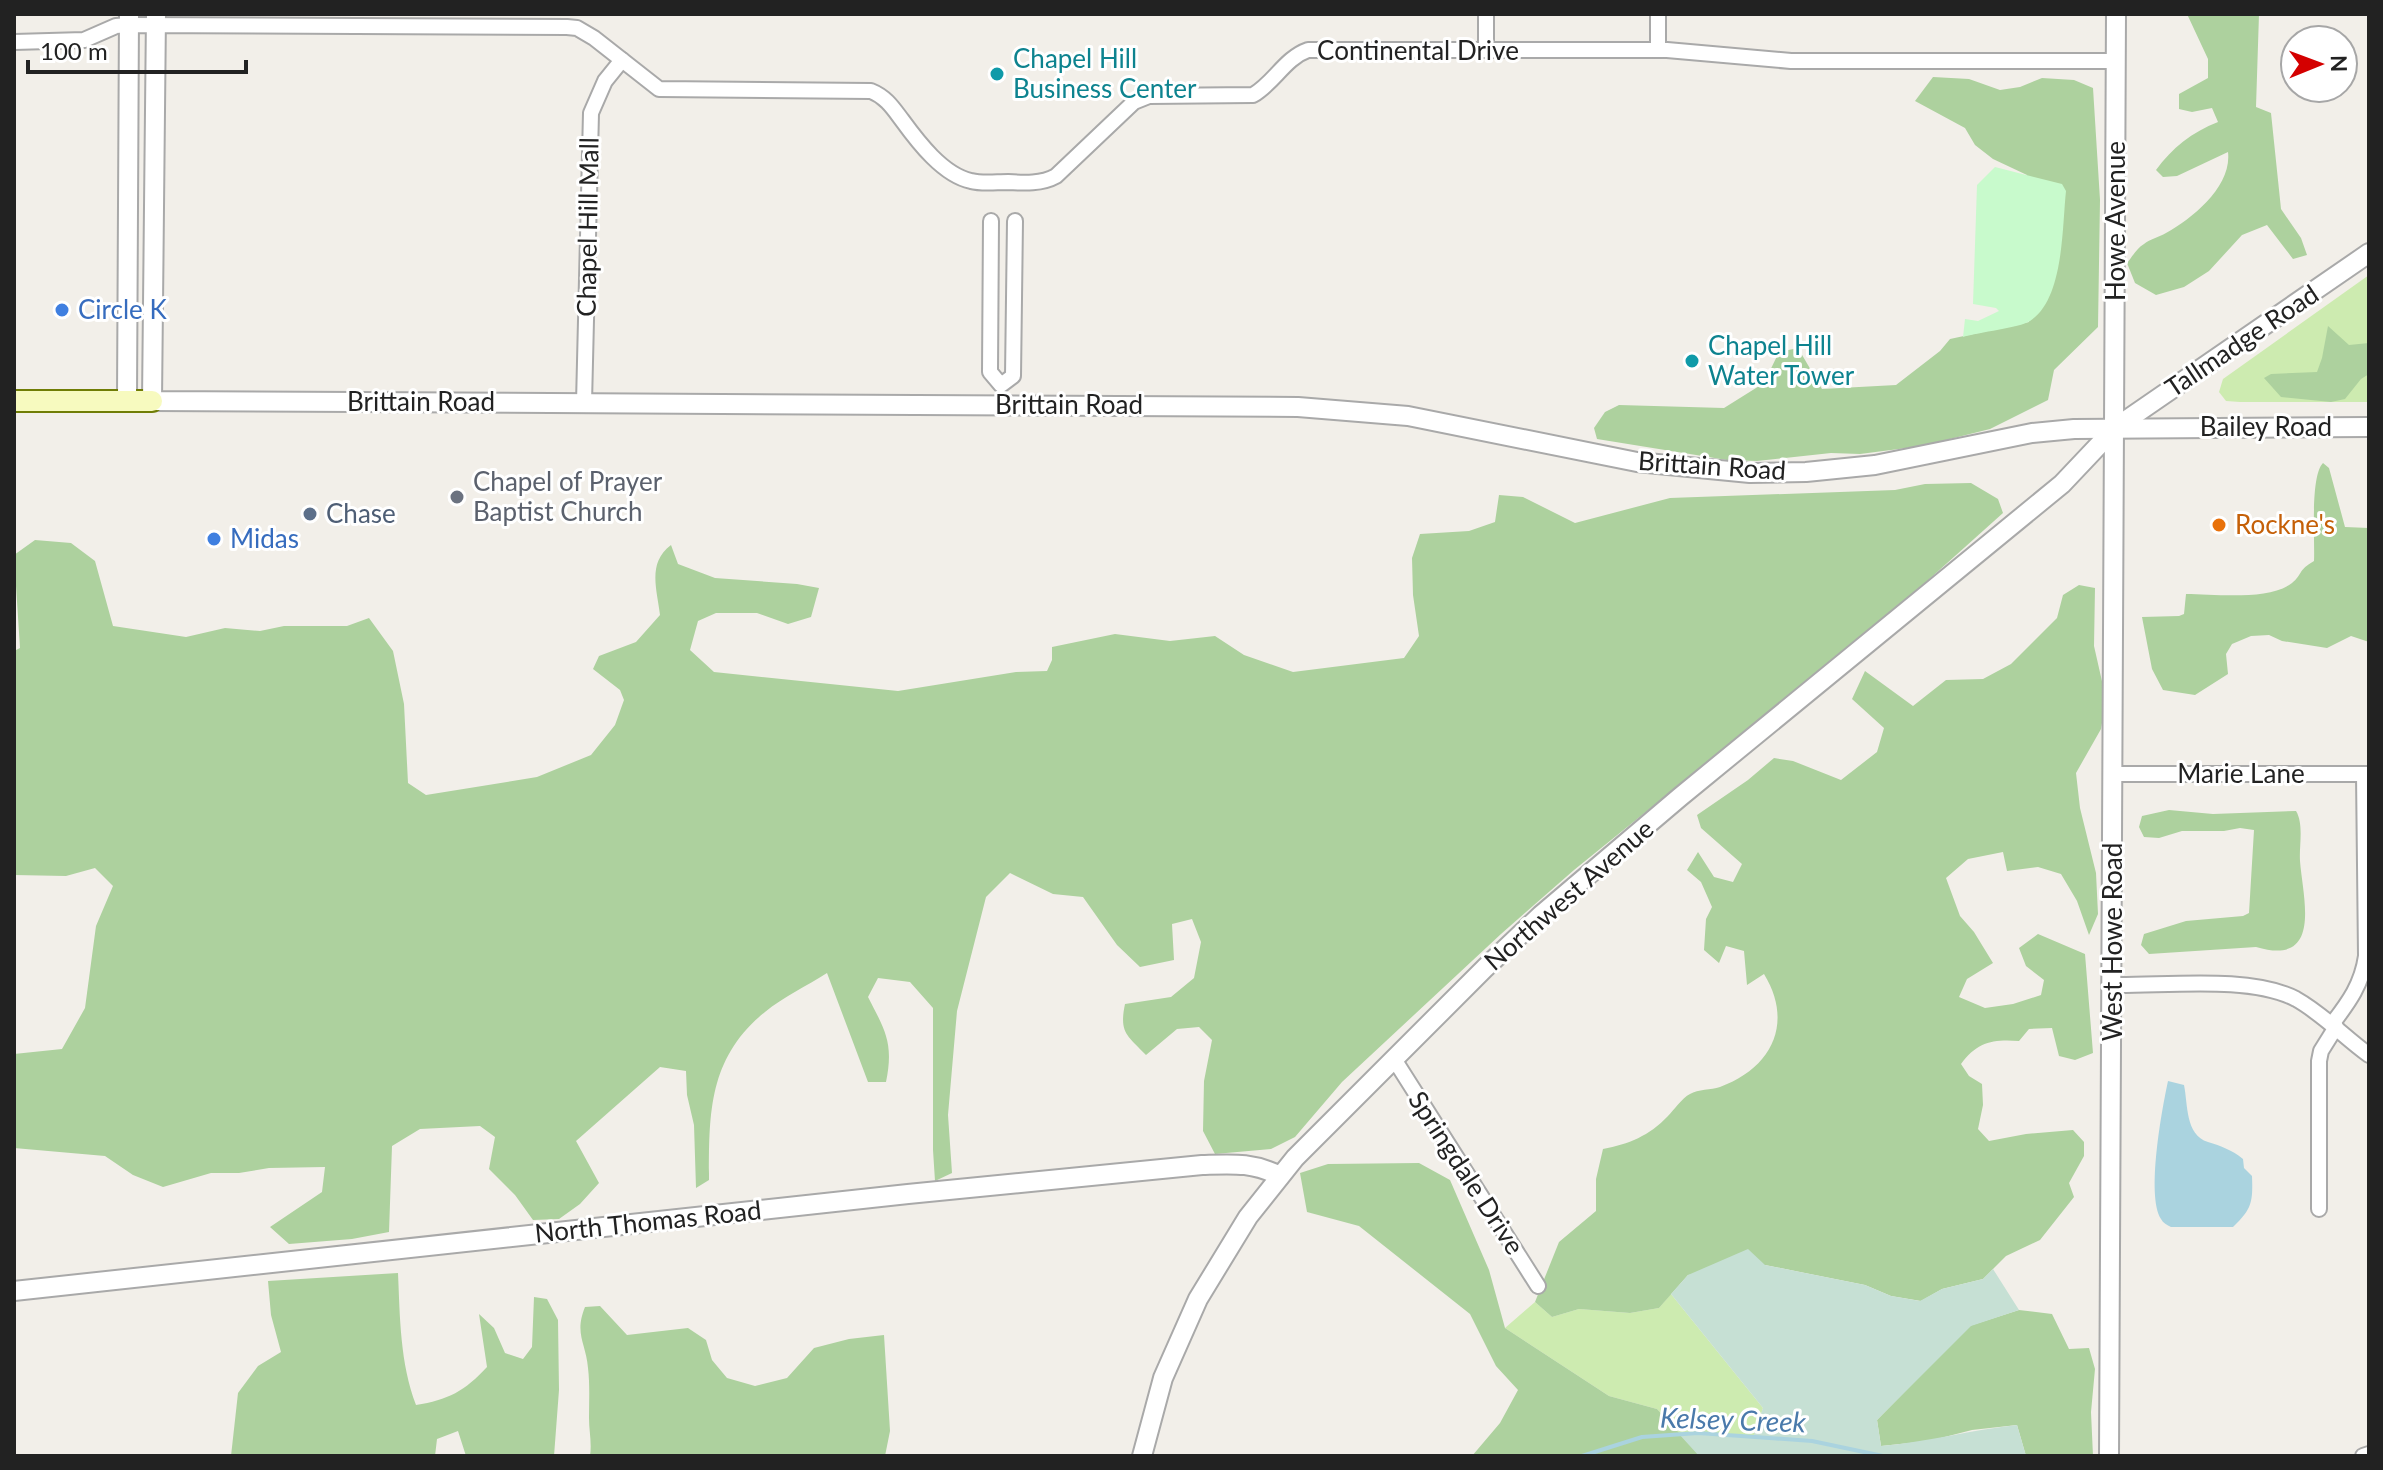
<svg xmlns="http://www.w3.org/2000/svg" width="2383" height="1470" font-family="Lato,sans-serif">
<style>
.grass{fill:#cdebb0}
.forest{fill:#add19e}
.wetland{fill:#c6e0d4}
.park{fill:#c8facc}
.water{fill:#aad3df}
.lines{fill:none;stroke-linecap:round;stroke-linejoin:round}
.stream{stroke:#aad3df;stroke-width:4}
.minor-casing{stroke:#a9a9a9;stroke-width:18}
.tertiary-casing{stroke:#a9a9a9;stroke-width:22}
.secondary-casing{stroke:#707d05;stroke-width:24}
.minor{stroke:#fff;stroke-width:14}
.tertiary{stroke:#fff;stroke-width:18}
.secondary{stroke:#f7fabf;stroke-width:20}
.culture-dot{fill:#0f9aa8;stroke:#fff;stroke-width:3}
.shop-dot{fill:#3f7fe0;stroke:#fff;stroke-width:3}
.worship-dot{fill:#6b7280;stroke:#fff;stroke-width:3}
.service-dot{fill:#5c6f8a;stroke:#fff;stroke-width:3}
.food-dot{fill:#e8710a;stroke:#fff;stroke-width:3}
.labels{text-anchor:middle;stroke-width:6;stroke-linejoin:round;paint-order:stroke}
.street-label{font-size:26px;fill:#222;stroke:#fff}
.culture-label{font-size:26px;fill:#0d838f;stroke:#fff;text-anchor:start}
.shop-label{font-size:26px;fill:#366cbe;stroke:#fff;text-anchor:start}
.worship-label{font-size:26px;fill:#5b616d;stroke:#fff;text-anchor:start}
.service-label{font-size:26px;fill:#4e5e75;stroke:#fff;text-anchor:start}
.food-label{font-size:26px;fill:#c56008;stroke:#fff;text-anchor:start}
.water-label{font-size:28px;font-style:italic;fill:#4a7aab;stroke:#fff}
</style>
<rect width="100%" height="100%" fill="#f2efe9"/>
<g class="grass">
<path d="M 2369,275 L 2369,402 L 2240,402 L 2226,401 L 2219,392 L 2223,379 Z"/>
<path d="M 1671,1294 L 1763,1408 L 1754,1437 L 1679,1434 L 1657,1409 L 1609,1396 L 1505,1328 L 1535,1302 L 1552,1317 L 1579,1309 L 1630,1313 L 1659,1308 Z"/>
</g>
<g class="forest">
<path d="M 2187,14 L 2259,14 L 2256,107 L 2271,113 L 2281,209 L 2301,238 L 2307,255 L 2293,259 L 2267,225 L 2242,235 L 2209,271 L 2184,287 L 2156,295 L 2135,283 L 2127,263 C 2132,257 2137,248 2144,244 C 2150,239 2159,237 2166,233 C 2193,218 2232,186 2228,152 L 2177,176 L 2163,177 L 2156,170 C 2172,148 2192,132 2218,122 L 2212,108 L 2192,112 L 2179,109 L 2179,94 L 2208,78 L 2208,59 Z"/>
<path d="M 1933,77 L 1969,79 L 2000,90 L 2020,87 L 2042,78 L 2074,80 L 2093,88 L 2100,200 L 2098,327 L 2054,370 L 2048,400 L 1990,429 L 1922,446 L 1860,454 L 1831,453 L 1757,461 L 1727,460 L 1597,439 L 1594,428 L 1605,412 L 1619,405 L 1724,408 L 1764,383 L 1779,352 L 1798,348 L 1822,389 L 1896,385 L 1940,351 L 1950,339 L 2029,322 L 2027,175 L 1993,159 L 1975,145 L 1965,128 L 1915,101 Z"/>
<path d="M 2328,326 L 2349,345 L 2369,343 L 2369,374 L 2361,379 L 2345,399 L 2331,402 L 2281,397 L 2264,378 L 2271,374 L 2317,372 L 2322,358 Z"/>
<path d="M 2323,463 L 2329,468 L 2345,527 L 2369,528 L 2369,642 L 2351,636 L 2327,648 L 2282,641 L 2269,635 L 2251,636 L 2232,644 L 2226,654 L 2228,674 L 2195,695 L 2163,690 L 2152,669 L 2142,617 L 2179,616 L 2184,614 L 2186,594 C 2215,594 2269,601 2292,583 C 2302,575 2298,570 2314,561 C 2315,540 2310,476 2323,463 Z"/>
<path d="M 1971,483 L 1998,499 L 2003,513 L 1888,616 L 1574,870 L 1501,934 L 1342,1082 L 1295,1137 L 1271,1149 L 1215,1154 L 1203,1131 L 1204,1081 L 1212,1040 L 1199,1027 L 1177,1029 L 1146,1055 C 1127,1035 1119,1033 1125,1004 L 1171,997 L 1194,978 L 1201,942 L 1192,919 L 1172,924 L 1174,960 L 1140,967 L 1117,945 L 1083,897 L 1053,894 L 1010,873 L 986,897 L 957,1011 L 948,1115 L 952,1173 L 935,1181 L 933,1150 L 933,1008 L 910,982 L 878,978 L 868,997 C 885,1030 894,1043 886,1082 L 868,1082 L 827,973 C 807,986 783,997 765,1012 C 708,1058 709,1114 709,1180 L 696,1188 L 694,1125 L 687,1095 L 686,1071 L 660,1067 L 576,1141 L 599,1183 L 580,1204 L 559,1219 L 533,1220 L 515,1195 L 489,1169 L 495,1137 L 480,1126 L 420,1129 L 392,1146 L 389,1232 L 352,1239 L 289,1244 L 270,1227 L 322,1192 L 325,1167 L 269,1168 L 239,1173 L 211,1173 L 163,1187 L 133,1175 L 105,1156 L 14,1148 L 14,1054 L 62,1049 L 85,1008 L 96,926 L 113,886 L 95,868 L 66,876 L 14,875 L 14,651 L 20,648 L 14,555 L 35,540 L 71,543 L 95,561 L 113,626 L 186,637 L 225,628 L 260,631 L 284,626 L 347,626 L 369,618 L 393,651 L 404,704 L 408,783 L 426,795 L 537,777 L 591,755 L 615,725 L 624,700 L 620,690 L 593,669 L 599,656 L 636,642 L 660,615 C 657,589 647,563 671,545 L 678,564 L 715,578 L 797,584 L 819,588 L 811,617 L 788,624 L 757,613 L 716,613 L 698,621 L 690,650 L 714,672 L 898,691 L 1016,672 L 1047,671 L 1052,660 L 1052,647 L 1115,634 L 1170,641 L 1215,636 L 1244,655 L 1293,672 L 1404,658 L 1419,636 L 1413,595 L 1412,558 L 1420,534 L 1469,531 L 1495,522 L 1499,495 L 1523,497 L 1575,523 L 1670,498 L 1895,490 L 1925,484 Z"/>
<path d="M 2079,585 L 2095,588 L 2094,646 L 2106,699 L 2101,729 L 2076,773 L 2080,808 L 2096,873 L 2098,914 L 2089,935 L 2077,901 L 2061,874 L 2038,867 L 2007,871 L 2003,852 L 1968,859 L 1946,878 L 1960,916 L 1974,932 L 1993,963 L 1967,979 L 1959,997 L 1985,1008 L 2013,1004 L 2041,995 L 2044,980 L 2026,966 L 2019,948 L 2038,934 L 2085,954 L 2093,1053 L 2075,1060 L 2059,1056 L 2052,1028 L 2029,1029 L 2019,1041 C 1993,1039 1977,1042 1961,1064 L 1969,1076 L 1982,1084 L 1983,1105 L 1978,1129 L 1989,1141 L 2026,1134 L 2073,1130 L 2084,1142 L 2084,1156 L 2069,1183 L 2074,1197 L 2040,1240 L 2006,1256 L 1983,1279 L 1942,1289 L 1921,1301 L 1891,1296 L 1865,1285 L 1765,1265 L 1688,1275 L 1659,1308 L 1630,1313 L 1579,1309 L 1552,1317 L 1535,1302 L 1559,1242 L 1596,1211 L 1596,1179 L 1603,1149 C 1629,1144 1649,1136 1668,1116 C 1674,1110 1682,1098 1690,1094 C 1698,1089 1711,1090 1720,1087 C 1772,1068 1794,1023 1764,974 L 1747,985 L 1744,951 L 1726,946 L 1719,963 L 1704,950 L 1706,919 L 1712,907 L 1701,882 L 1687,870 L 1698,852 L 1714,877 L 1733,882 L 1742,864 L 1701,828 L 1697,815 L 1748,780 L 1774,758 L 1793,761 L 1841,780 L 1877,752 L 1884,728 L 1852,699 L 1865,671 L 1913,706 L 1946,680 L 1983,679 L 2011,664 L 2057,618 L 2063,595 Z"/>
<path d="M 2169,810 L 2213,814 L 2296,811 C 2304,824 2299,846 2300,861 C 2303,899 2323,967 2256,947 L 2149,954 L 2141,945 L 2144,934 L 2186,921 L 2243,916 L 2249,913 L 2254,830 L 2240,828 L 2224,831 L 2182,831 L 2159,838 L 2144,837 L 2139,827 L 2142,816 Z"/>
<path d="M 1419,1163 L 1450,1180 L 1489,1270 L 1505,1328 L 1609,1396 L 1657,1409 L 1700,1456 L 1472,1456 L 1500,1423 L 1518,1390 L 1496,1366 L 1470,1314 L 1359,1226 L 1307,1212 L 1300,1173 L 1328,1164 Z"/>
<path d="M 398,1273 C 400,1317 400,1363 416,1405 C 448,1400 465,1391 487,1367 L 479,1314 L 494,1328 L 505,1353 L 523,1359 L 532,1347 L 534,1297 L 547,1299 L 558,1320 L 559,1390 L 554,1456 L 466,1456 L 458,1431 L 437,1439 L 435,1456 L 231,1456 L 238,1393 L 258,1366 L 281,1352 L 271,1315 L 268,1281 Z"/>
<path d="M 600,1306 L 627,1335 L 688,1328 L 706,1340 L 712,1360 L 727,1378 L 755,1386 L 787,1378 L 814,1348 L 849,1339 L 884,1335 L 890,1431 L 885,1456 L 590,1456 C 592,1443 589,1431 589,1418 C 589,1402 590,1385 588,1368 C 586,1343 574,1334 585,1307 Z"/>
<path d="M 2019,1310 L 2052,1314 L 2069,1349 L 2089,1348 L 2095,1369 L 2091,1412 L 2093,1456 L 2026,1456 L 2017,1425 L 1972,1430 L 1929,1441 L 1881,1446 L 1877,1420 L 1969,1326 Z"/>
</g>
<path class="wetland" d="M 1748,1249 L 1765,1265 L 1865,1285 L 1891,1296 L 1920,1301 L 1942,1289 L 1983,1279 L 1993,1269 L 2019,1310 L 1971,1326 L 1877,1420 L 1881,1446 C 1926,1442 1971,1430 2017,1425 L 2026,1456 L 1699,1456 L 1679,1434 L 1753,1437 L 1763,1408 L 1671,1294 L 1688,1275 Z"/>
<path class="park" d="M 1995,167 L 2062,184 L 2066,191 C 2062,228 2064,299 2030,321 C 2019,328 1979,332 1963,337 L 1965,319 L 1978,321 L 1999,311 L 1996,308 L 1973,304 L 1977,185 Z"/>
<path class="water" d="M 2168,1081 L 2184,1085 C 2188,1104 2185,1135 2208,1142 C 2221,1146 2232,1150 2243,1159 L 2244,1168 L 2252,1176 C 2253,1202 2252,1209 2233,1227 L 2171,1227 C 2167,1225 2163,1223 2161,1219 C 2146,1195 2162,1109 2168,1081 Z"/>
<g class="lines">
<path class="stream" d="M 1582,1456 L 1642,1437 L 1698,1433 L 1812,1441 L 1883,1456"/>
<g class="minor-casing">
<g id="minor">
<path d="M 1486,14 L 1486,50"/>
<path d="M 14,42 L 84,40 L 116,26 L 129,25 L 567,27 L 577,28 L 594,38 L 659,89 L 871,91 C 886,97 893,108 902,120 C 918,142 943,175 971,181 C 982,184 996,182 1008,182 C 1024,183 1042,184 1056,176 L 1134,102 L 1149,96 L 1253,95 C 1274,83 1285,58 1308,50 L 1667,50 L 1791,61 L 2116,61"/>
<path d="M 1658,50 L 1658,14"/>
<path d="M 991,221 L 990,372 L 1001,385 L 1013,376 L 1015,221"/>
<path d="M 584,403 L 591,113 L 605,81 L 622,60"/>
<path d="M 2113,774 L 2369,774"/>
<path d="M 2113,985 C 2165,986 2250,975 2296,999 C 2323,1014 2344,1037 2369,1055"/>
<path d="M 2332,1024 C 2349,1002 2362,984 2366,956 L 2364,774"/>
<path d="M 1394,1059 L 1538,1286"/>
<path d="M 2319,1209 L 2319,1061 L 2321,1051 L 2336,1027"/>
<path d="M 2363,1456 L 2369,1454"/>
</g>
</g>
<g class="tertiary-casing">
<g id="tertiary">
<path d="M 156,14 L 152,401 L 1298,407 L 1408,416 L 1637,462 L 1750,473 L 1806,472 L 1875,465 L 2032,433 L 2074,429 L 2369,427"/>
<path d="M 127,400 L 129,14"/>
<path d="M 14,1291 L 908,1194 L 1202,1165 C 1233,1164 1252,1162 1280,1176"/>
<path d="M 1142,1456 L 1163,1378 L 1198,1299 L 1248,1217 L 1295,1158 L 1485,968 L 1541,915 L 1680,797 L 2062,484 L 2115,428 L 2369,253"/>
<path d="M 2109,1456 L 2116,14"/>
</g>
</g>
<g class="secondary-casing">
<path id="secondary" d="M 14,401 L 152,401"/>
</g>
<use href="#minor" class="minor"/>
<use href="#tertiary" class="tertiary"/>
<use href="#secondary" class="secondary"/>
</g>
<g class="culture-dot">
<circle cx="997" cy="74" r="8"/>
<circle cx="1692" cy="361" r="8"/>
</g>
<g class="shop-dot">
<circle cx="62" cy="310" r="8"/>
<circle cx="214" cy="539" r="8"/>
</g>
<circle class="worship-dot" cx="457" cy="497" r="8"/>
<circle class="service-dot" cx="310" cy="514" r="8"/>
<circle class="food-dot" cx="2219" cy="525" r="8"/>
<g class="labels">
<g class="street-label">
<text x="1418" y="60">Continental Drive</text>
<text transform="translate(2116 221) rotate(-90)" y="9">Howe Avenue</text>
<text transform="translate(588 227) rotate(-89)" y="9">Chapel Hill Mall</text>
<text transform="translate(2242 341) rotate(-34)" y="9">Tallmadge Road</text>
<text x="421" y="411">Brittain Road</text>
<text x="1069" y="414">Brittain Road</text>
<text x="2266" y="436">Bailey Road</text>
<text transform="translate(1712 466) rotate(4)" y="9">Brittain Road</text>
<text x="2241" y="783">Marie Lane</text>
<text transform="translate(1569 895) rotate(-41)" y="9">Northwest Avenue</text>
<text transform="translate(2113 942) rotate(-90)" y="9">West Howe Road</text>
<text transform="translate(1466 1173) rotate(57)" y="9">Springdale Drive</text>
<text transform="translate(648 1222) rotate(-6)" y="9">North Thomas Road</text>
</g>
<g class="culture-label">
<text x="1013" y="68">Chapel Hill<tspan x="1013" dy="30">Business Center</tspan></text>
<text x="1708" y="355">Chapel Hill<tspan x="1708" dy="30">Water Tower</tspan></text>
</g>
<g class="shop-label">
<text x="78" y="319">Circle K</text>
<text x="230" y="548">Midas</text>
</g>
<g class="worship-label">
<text x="473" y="491">Chapel of Prayer<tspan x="473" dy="30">Baptist Church</tspan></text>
</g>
<g class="service-label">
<text x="326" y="523">Chase</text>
</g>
<g class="food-label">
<text x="2235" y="534">Rockne's</text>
</g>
<g class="water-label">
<text transform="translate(1733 1420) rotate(2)" y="10">Kelsey Creek</text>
</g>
</g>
<rect width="2383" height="1470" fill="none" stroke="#222222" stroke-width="32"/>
<g transform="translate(2319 64) rotate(89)"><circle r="38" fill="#ffffff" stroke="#a7a7a7" stroke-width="2"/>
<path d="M0-6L14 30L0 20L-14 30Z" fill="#d40000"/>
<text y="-12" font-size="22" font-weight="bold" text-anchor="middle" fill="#222222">N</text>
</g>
<path d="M28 60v12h218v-12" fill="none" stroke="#222222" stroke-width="4"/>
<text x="40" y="60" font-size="24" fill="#222222" stroke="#ffffff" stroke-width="6" paint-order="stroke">100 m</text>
</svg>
